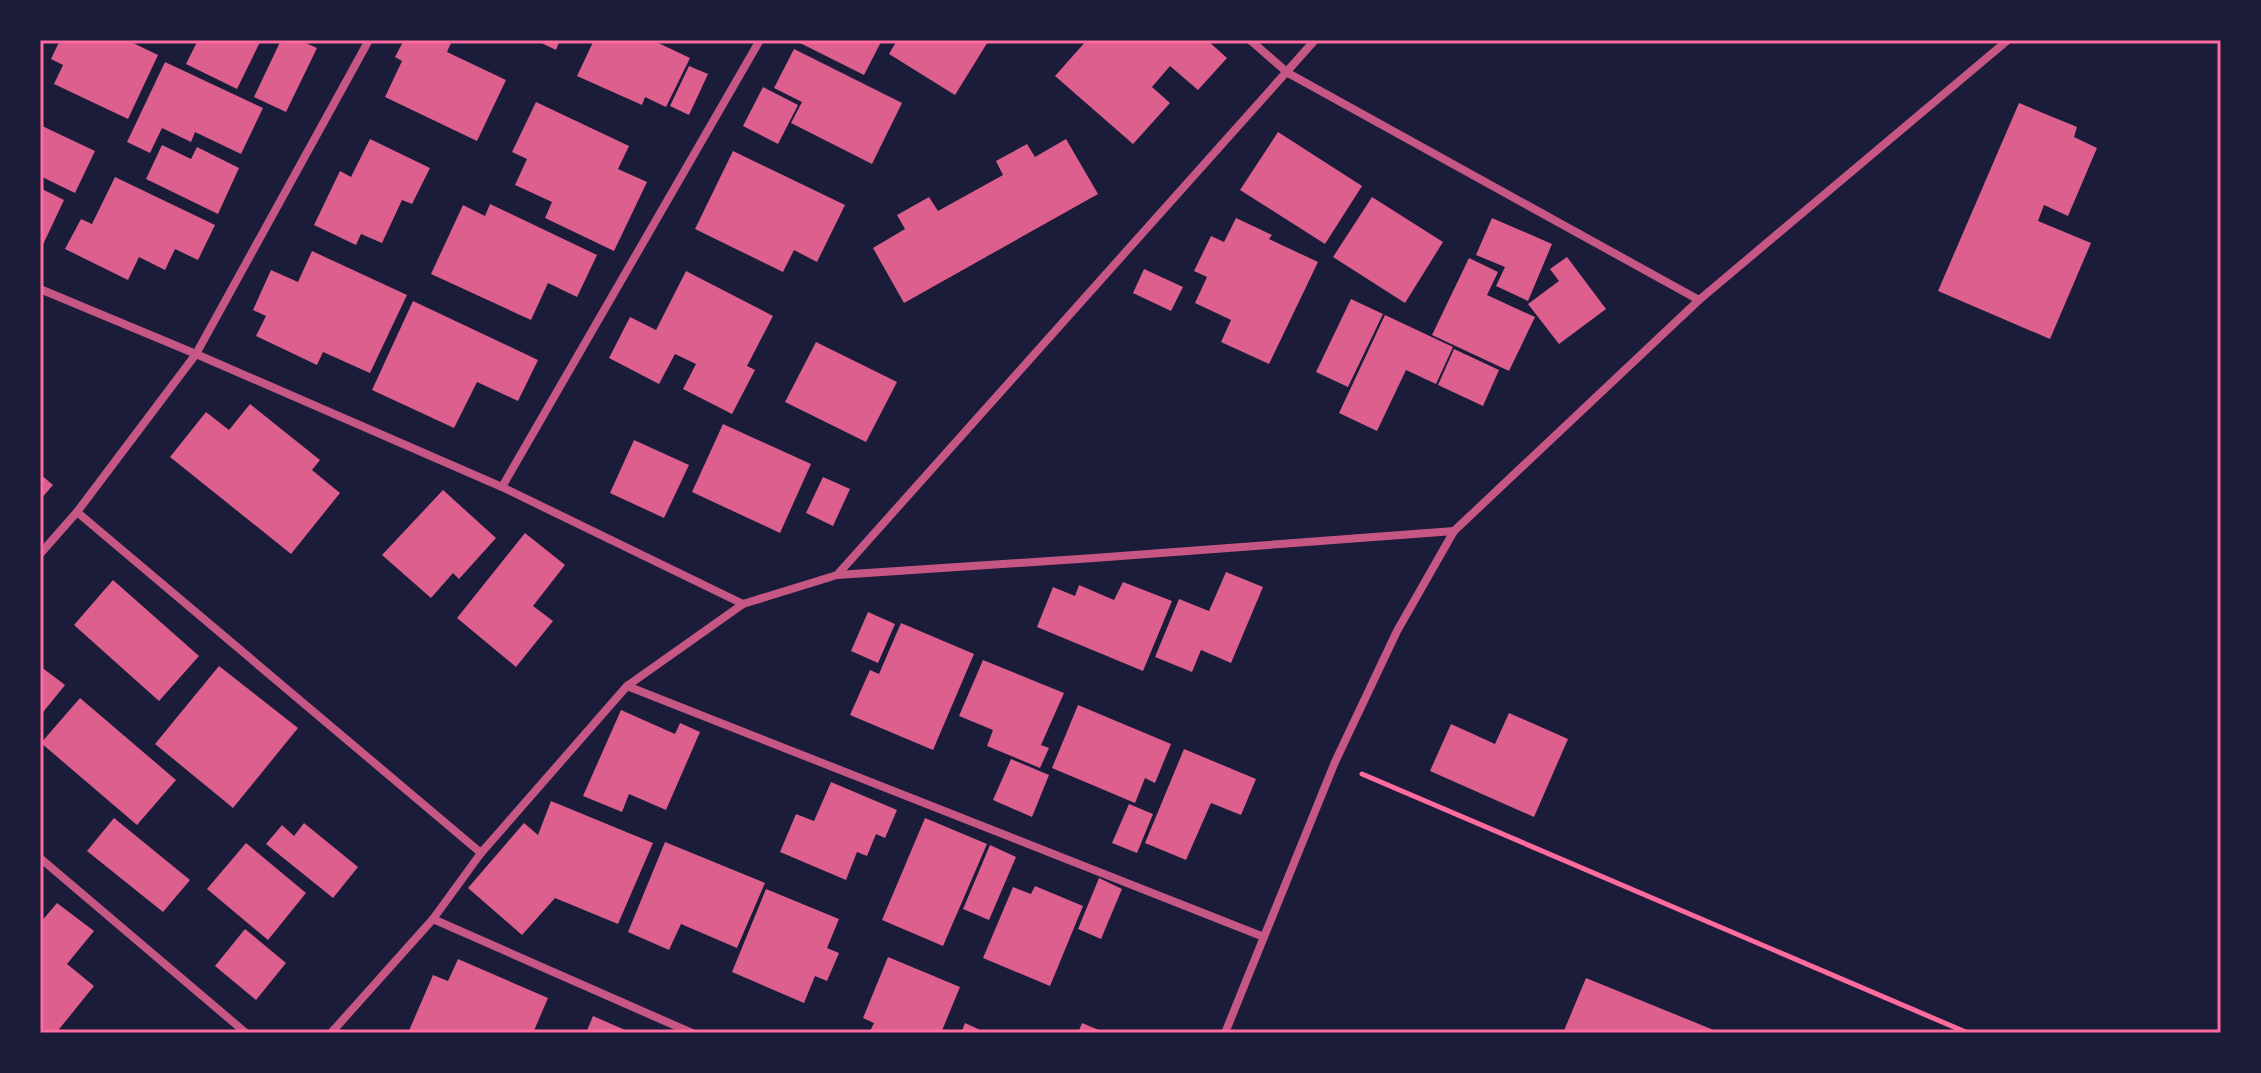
<svg xmlns="http://www.w3.org/2000/svg" width="2261" height="1073" font-family="Bitter,serif">
<style>
.building{fill:#dd5f8e}
.lines{fill:none;stroke-linecap:round;stroke-linejoin:round}
.path{stroke:#ff6b9d;stroke-width:5}
.minor{stroke:#c65784;stroke-width:8}
.neatline{fill:none;stroke:#ff6b9d;stroke-width:3}
</style>
<rect width="100%" height="100%" fill="#1b1b3a"/>
<g class="building">
<path d="M 60,40 L 127,40 L 158,55 L 128,119 L 54,84 L 63,65 L 51,59 Z"/>
<path d="M 198,40 L 261,40 L 237,89 L 186,64 Z"/>
<path d="M 281,40 L 299,40 L 317,48 L 286,112 L 254,97 Z"/>
<path d="M 404,40 L 445,40 L 451,43 L 447,52 L 506,80 L 477,141 L 385,97 L 402,61 L 395,57 Z"/>
<path d="M 535,40 L 560,40 L 556,50 Z"/>
<path d="M 594,40 L 652,40 L 690,58 L 666,107 L 645,97 L 642,105 L 577,76 Z"/>
<path d="M 794,40 L 882,40 L 864,75 Z"/>
<path d="M 897,40 L 989,40 L 955,95 L 889,54 Z"/>
<path d="M 1087,40 L 1207,40 L 1227,58 L 1198,90 L 1170,66 L 1152,87 L 1170,103 L 1133,144 L 1055,76 Z"/>
<path d="M 794,49 L 902,103 L 872,164 L 791,123 L 802,102 L 774,88 Z"/>
<path d="M 165,62 L 263,108 L 241,154 L 195,132 L 191,142 L 162,128 L 150,153 L 127,142 Z"/>
<path d="M 689,66 L 708,74 L 689,115 L 670,106 Z"/>
<path d="M 763,87 L 798,105 L 778,144 L 743,126 Z"/>
<path d="M 536,102 L 629,146 L 618,169 L 647,182 L 614,251 L 545,218 L 552,202 L 515,185 L 527,159 L 512,152 Z"/>
<path d="M 2019,103 L 2077,127 L 2074,137 L 2097,148 L 2068,216 L 2044,205 L 2038,221 L 2091,243 L 2050,339 L 1938,291 Z"/>
<path d="M 40,125 L 95,151 L 75,193 L 40,176 Z"/>
<path d="M 1278,132 L 1362,186 L 1325,244 L 1240,190 Z"/>
<path d="M 370,139 L 430,168 L 412,204 L 402,200 L 382,243 L 361,234 L 356,245 L 314,225 L 340,171 L 351,177 Z"/>
<path d="M 1066,139 L 1098,194 L 904,303 L 873,248 L 905,229 L 897,215 L 929,197 L 938,211 L 1003,175 L 996,161 L 1027,144 L 1035,157 Z"/>
<path d="M 162,145 L 191,159 L 197,147 L 239,168 L 218,214 L 146,179 Z"/>
<path d="M 733,151 L 845,205 L 817,262 L 794,250 L 783,272 L 695,229 Z"/>
<path d="M 115,177 L 215,225 L 198,260 L 175,249 L 165,270 L 139,257 L 128,280 L 65,249 L 81,219 L 92,224 Z"/>
<path d="M 40,188 L 64,200 L 40,251 Z"/>
<path d="M 1372,197 L 1443,242 L 1405,303 L 1333,257 Z"/>
<path d="M 490,204 L 597,255 L 577,297 L 548,283 L 531,320 L 431,274 L 463,205 L 485,216 Z"/>
<path d="M 1236,218 L 1272,235 L 1269,239 L 1318,262 L 1269,364 L 1221,342 L 1231,320 L 1195,303 L 1207,277 L 1194,271 L 1211,236 L 1224,242 Z"/>
<path d="M 1492,218 L 1552,244 L 1528,301 L 1496,286 L 1505,267 L 1476,255 Z"/>
<path d="M 312,251 L 407,295 L 370,373 L 323,352 L 317,365 L 256,336 L 266,316 L 253,310 L 271,270 L 298,282 Z"/>
<path d="M 1567,257 L 1606,309 L 1559,344 L 1528,304 L 1559,281 L 1550,269 Z"/>
<path d="M 1469,258 L 1498,272 L 1487,295 L 1535,317 L 1509,371 L 1432,335 Z"/>
<path d="M 1144,269 L 1183,287 L 1171,311 L 1133,293 Z"/>
<path d="M 686,271 L 773,316 L 747,366 L 755,370 L 732,414 L 683,389 L 696,364 L 675,354 L 659,384 L 609,358 L 630,317 L 656,330 Z"/>
<path d="M 1351,299 L 1383,314 L 1348,387 L 1316,372 Z"/>
<path d="M 413,301 L 538,360 L 518,401 L 477,382 L 454,428 L 372,390 Z"/>
<path d="M 1385,315 L 1453,347 L 1436,384 L 1406,370 L 1377,431 L 1339,413 Z"/>
<path d="M 816,342 L 897,382 L 866,442 L 785,402 Z"/>
<path d="M 1454,349 L 1499,370 L 1483,406 L 1438,385 Z"/>
<path d="M 250,404 L 320,460 L 312,470 L 340,493 L 291,554 L 170,457 L 206,412 L 229,430 Z"/>
<path d="M 723,424 L 811,464 L 780,533 L 692,492 Z"/>
<path d="M 634,440 L 689,465 L 664,518 L 610,493 Z"/>
<path d="M 40,474 L 53,485 L 40,500 Z"/>
<path d="M 823,477 L 850,489 L 833,526 L 806,513 Z"/>
<path d="M 443,490 L 496,538 L 459,579 L 453,573 L 431,598 L 382,555 Z"/>
<path d="M 525,533 L 565,565 L 533,606 L 553,621 L 516,667 L 457,618 Z"/>
<path d="M 1226,572 L 1263,587 L 1231,663 L 1201,650 L 1192,672 L 1155,657 L 1179,599 L 1209,611 Z"/>
<path d="M 113,580 L 199,656 L 159,701 L 74,625 Z"/>
<path d="M 1123,582 L 1172,601 L 1143,671 L 1037,627 L 1053,587 L 1075,596 L 1079,585 L 1114,600 Z"/>
<path d="M 868,612 L 895,624 L 878,663 L 851,651 Z"/>
<path d="M 901,623 L 974,654 L 933,750 L 850,715 L 870,670 L 879,674 Z"/>
<path d="M 983,660 L 1064,693 L 1041,745 L 1049,748 L 1040,768 L 987,746 L 993,730 L 959,716 Z"/>
<path d="M 40,666 L 65,685 L 40,716 Z"/>
<path d="M 219,666 L 298,728 L 233,808 L 155,744 Z"/>
<path d="M 80,698 L 176,780 L 137,825 L 41,743 Z"/>
<path d="M 1078,705 L 1171,744 L 1155,783 L 1145,778 L 1135,803 L 1052,768 Z"/>
<path d="M 621,710 L 675,734 L 680,723 L 700,732 L 666,810 L 629,794 L 622,812 L 583,796 Z"/>
<path d="M 1509,713 L 1568,739 L 1534,817 L 1430,771 L 1451,724 L 1495,744 Z"/>
<path d="M 1184,749 L 1256,779 L 1241,815 L 1211,803 L 1186,860 L 1145,843 Z"/>
<path d="M 1011,759 L 1049,775 L 1032,817 L 993,800 Z"/>
<path d="M 831,782 L 897,810 L 885,838 L 876,834 L 867,856 L 857,852 L 846,880 L 780,852 L 796,814 L 814,821 Z"/>
<path d="M 551,801 L 653,843 L 618,924 L 555,898 L 522,935 L 468,888 L 524,823 L 538,835 Z"/>
<path d="M 1129,804 L 1153,814 L 1137,853 L 1112,843 Z"/>
<path d="M 114,818 L 190,880 L 163,912 L 87,851 Z"/>
<path d="M 925,818 L 987,844 L 943,946 L 882,920 Z"/>
<path d="M 304,823 L 358,867 L 333,898 L 266,844 L 282,825 L 294,836 Z"/>
<path d="M 665,842 L 765,883 L 737,948 L 681,924 L 669,950 L 628,932 Z"/>
<path d="M 246,843 L 306,893 L 268,940 L 207,889 Z"/>
<path d="M 990,845 L 1016,857 L 989,920 L 963,909 Z"/>
<path d="M 1099,878 L 1122,889 L 1101,939 L 1078,929 Z"/>
<path d="M 1035,886 L 1083,906 L 1050,986 L 983,958 L 1013,887 L 1031,894 Z"/>
<path d="M 766,889 L 839,919 L 827,948 L 839,953 L 827,981 L 815,976 L 804,1003 L 732,972 Z"/>
<path d="M 57,903 L 94,931 L 67,964 L 94,986 L 56,1033 L 48,1033 L 40,1026 L 40,923 Z"/>
<path d="M 245,929 L 286,963 L 256,1000 L 215,966 Z"/>
<path d="M 888,957 L 960,987 L 941,1033 L 869,1033 L 874,1023 L 863,1018 Z"/>
<path d="M 458,959 L 548,998 L 533,1033 L 408,1033 L 433,975 L 448,981 Z"/>
<path d="M 1586,978 L 1721,1033 L 1563,1033 Z"/>
<path d="M 593,1016 L 632,1033 L 586,1033 Z"/>
<path d="M 965,1023 L 987,1033 L 961,1033 Z"/>
<path d="M 1082,1023 L 1106,1033 L 1078,1033 Z"/>
</g>
<g class="lines">
<path class="path" d="M 1362,774 L 1968,1033"/>
<g class="minor">
<path d="M 1250,40 L 1288,73 L 1699,300"/>
<path d="M 40,289 L 196,354 L 502,487 L 743,604 L 837,575 L 1094,558 L 1454,531"/>
<path d="M 502,487 L 760,40"/>
<path d="M 77,512 L 481,853"/>
<path d="M 40,554 L 77,512 L 196,354 L 369,40"/>
<path d="M 838,574 L 1315,40"/>
<path d="M 627,686 L 1264,937"/>
<path d="M 40,858 L 246,1033"/>
<path d="M 433,919 L 692,1033"/>
<path d="M 331,1033 L 433,919 L 481,853 L 627,686 L 743,604"/>
<path d="M 1225,1033 L 1335,762 L 1397,631 L 1454,531 L 1699,300 L 2008,40"/>
</g>
</g>
<rect width="2261" height="1073" fill="none" stroke="#1b1b3a" stroke-width="84"/>
<rect x="42" y="42" width="2177" height="989" class="neatline"/>
</svg>
